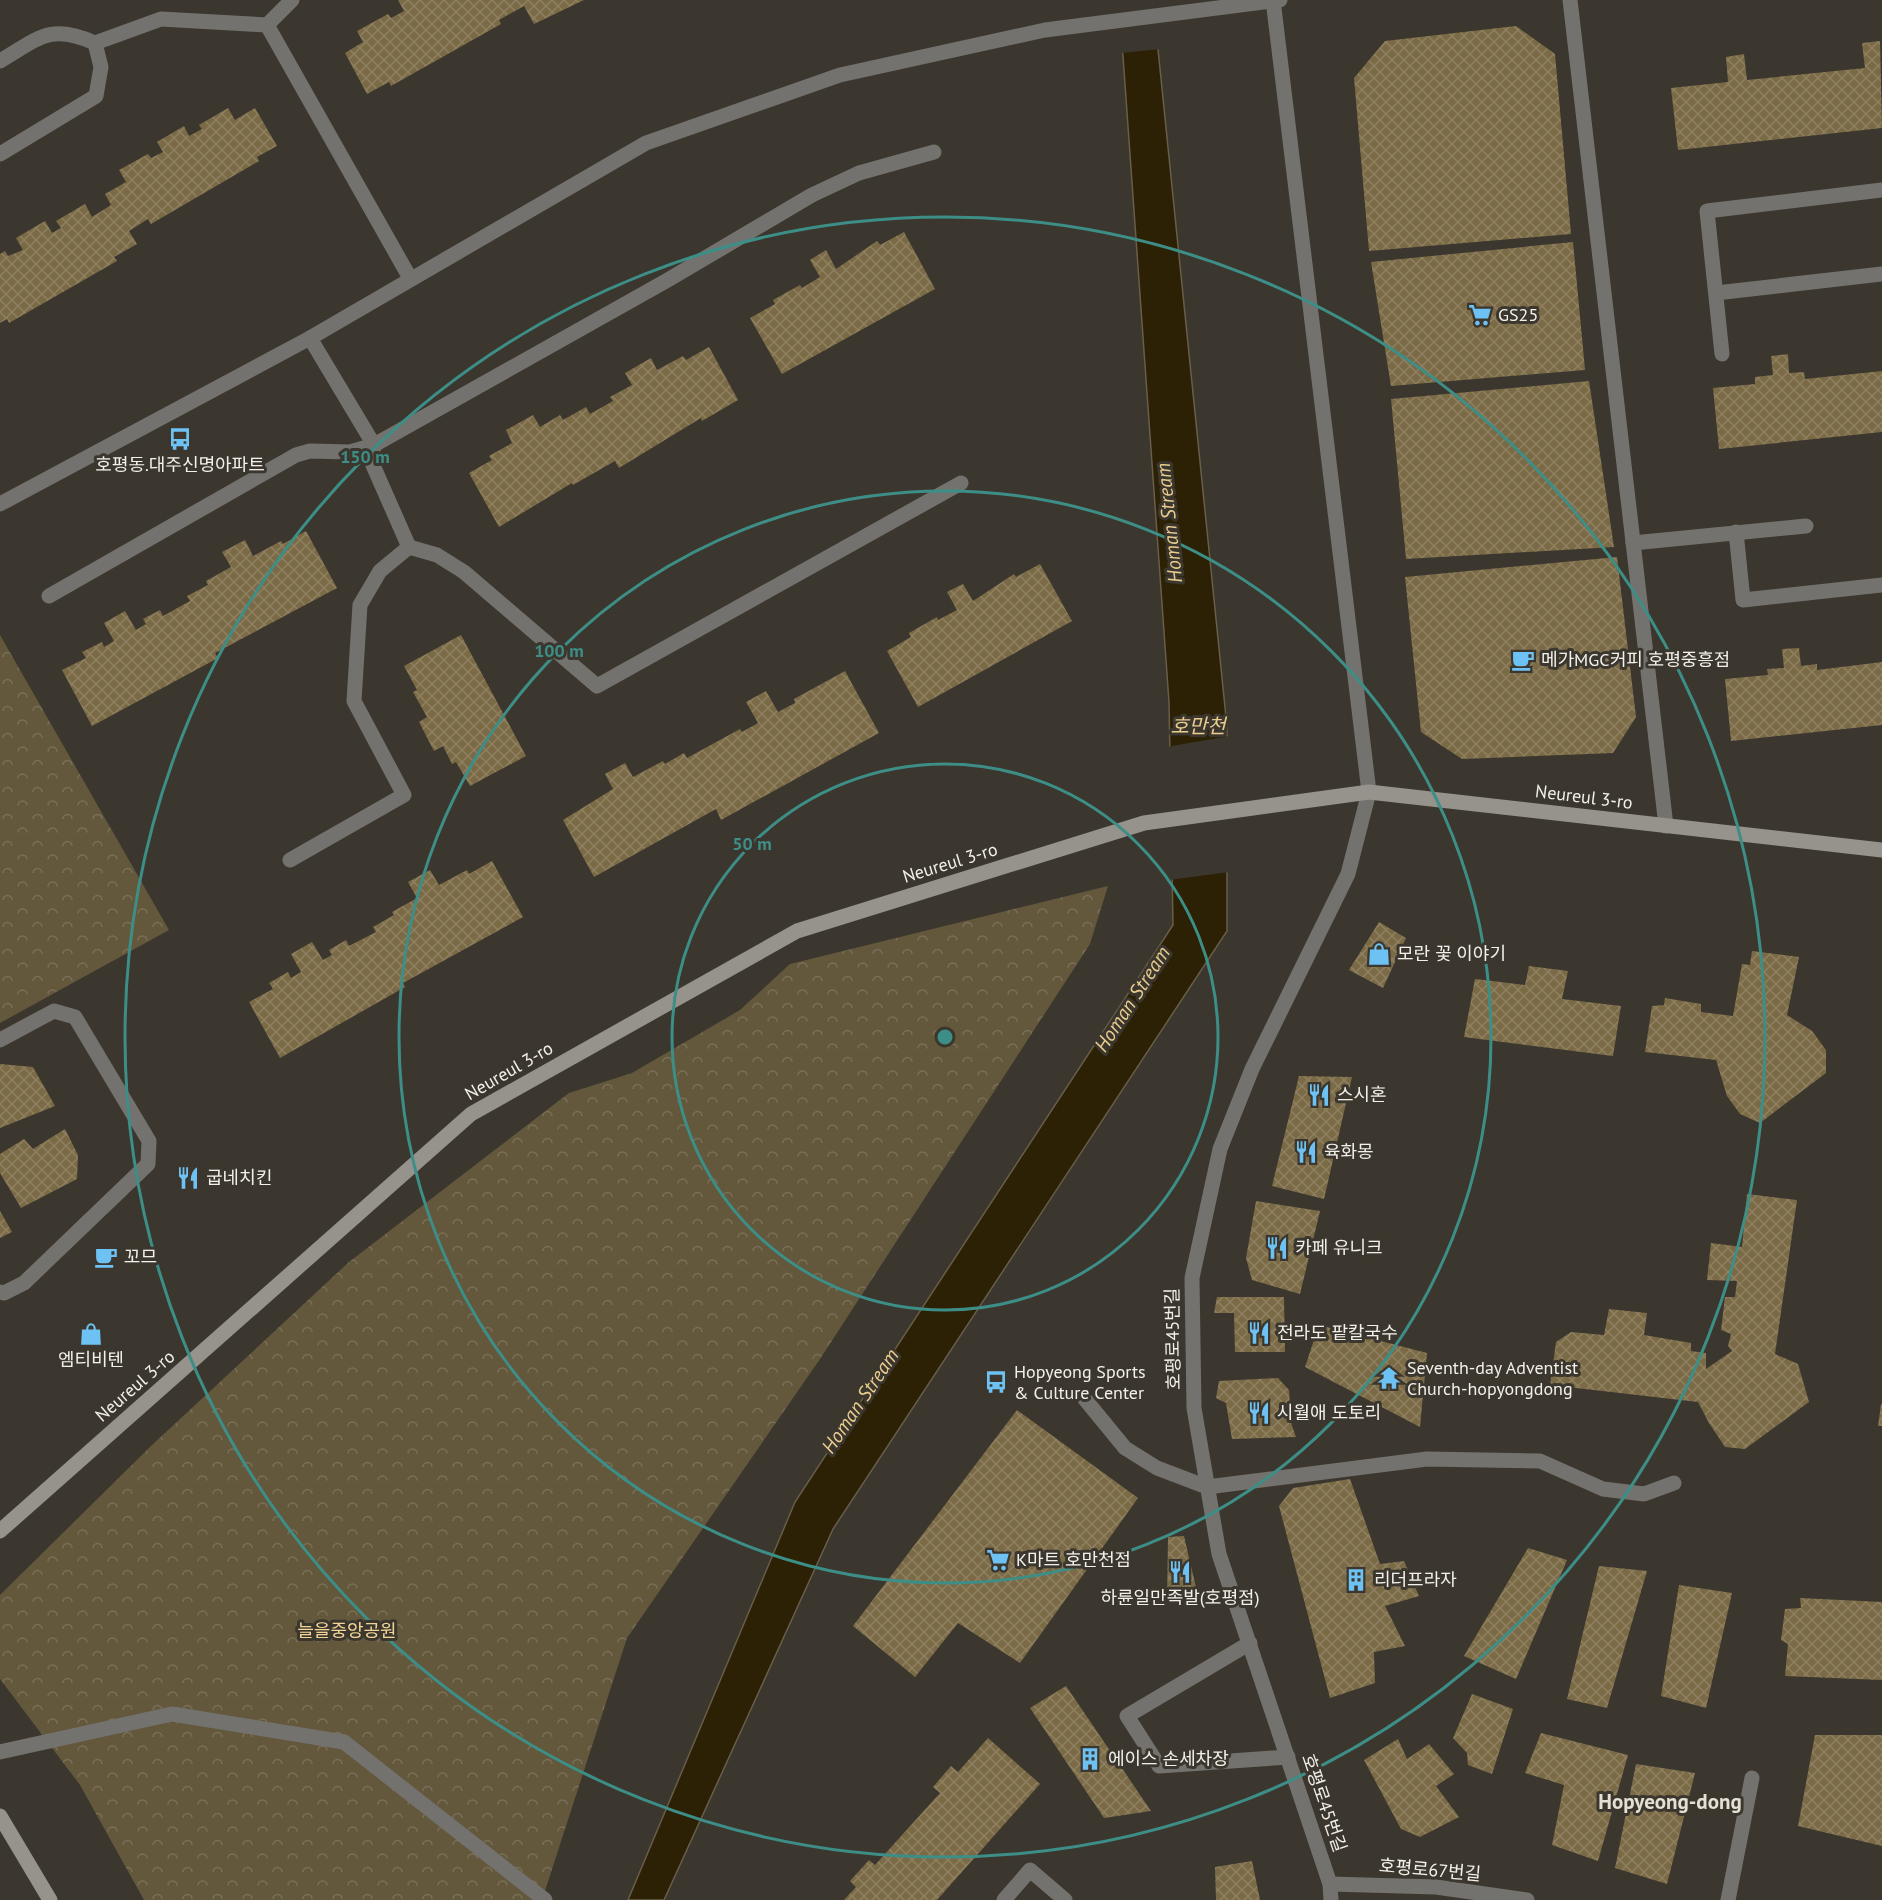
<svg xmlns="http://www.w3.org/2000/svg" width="1882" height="1900" font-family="'PT Sans','Noto Sans KR',sans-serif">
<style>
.park{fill:url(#park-crowns)}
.water{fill:#2c2005;stroke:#685e4a;stroke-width:1.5}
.pier{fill:#3b372e}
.building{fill:url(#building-cross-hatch)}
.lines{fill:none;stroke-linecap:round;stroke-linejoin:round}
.lane{stroke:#74726e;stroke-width:15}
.street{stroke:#74726e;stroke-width:15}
.secondary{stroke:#96938c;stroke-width:15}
.ring{fill:none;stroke:#3d8e87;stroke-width:3}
.labels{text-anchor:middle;stroke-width:6;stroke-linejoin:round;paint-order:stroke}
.poi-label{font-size:18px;fill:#f3f0ea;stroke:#3b372e;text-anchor:start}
.street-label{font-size:18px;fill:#f3f0ea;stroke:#3b372e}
.park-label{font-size:18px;fill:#f2d697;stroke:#3b372e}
.water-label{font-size:20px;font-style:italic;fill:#e9cc8e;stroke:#3b372e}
.quarter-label{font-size:21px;font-weight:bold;fill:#e5e0d4;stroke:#3b372e}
.centre{fill:#3d8e87;stroke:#3b372e;stroke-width:3}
.ring-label{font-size:18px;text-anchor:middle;font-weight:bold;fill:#3d8e87;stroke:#3b372e;stroke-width:6;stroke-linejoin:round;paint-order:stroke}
</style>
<defs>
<pattern id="park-crowns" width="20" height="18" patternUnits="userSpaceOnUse" patternTransform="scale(1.5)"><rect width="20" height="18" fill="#63573c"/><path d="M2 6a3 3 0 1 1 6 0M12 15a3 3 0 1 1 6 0" fill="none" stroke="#7a6f58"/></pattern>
<pattern id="building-cross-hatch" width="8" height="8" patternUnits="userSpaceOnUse" patternTransform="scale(1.5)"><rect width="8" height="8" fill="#7b6a46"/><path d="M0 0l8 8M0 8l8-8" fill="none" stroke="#8e8061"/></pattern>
</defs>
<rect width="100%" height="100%" fill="#3b372e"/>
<g class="park">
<path d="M 0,635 L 169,930 L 0,1023 Z"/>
<path d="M 1108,886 L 1090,944 L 820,1359 L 627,1638 L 542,1900 L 144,1900 L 80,1785 L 0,1679 L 0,1595 L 152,1445 L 349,1262 L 569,1093 L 632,1073 L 740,1010 L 790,964 Z"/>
</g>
<path class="water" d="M 1119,0 L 1153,0 L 1227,727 L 1227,931 L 833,1529 L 664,1900 L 628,1900 L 795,1502 L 1173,925 L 1169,702 Z"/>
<g class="pier">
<path d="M 1116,0 L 1156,0 L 1161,49 L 1121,53 Z"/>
<path d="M 1230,736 L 1230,872 L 1169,880 L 1166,747 Z"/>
</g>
<g class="building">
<path d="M 398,0 L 584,0 L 534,24 L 524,6 L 499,20 L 501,24 L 391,86 L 389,82 L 367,94 L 345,53 L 363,42 L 357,31 L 388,14 L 391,18 L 404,11 Z"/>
<path d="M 1516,26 L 1555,54 L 1571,234 L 1369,251 L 1354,78 L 1385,41 Z"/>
<path d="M 1880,41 L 1882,128 L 1678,150 L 1671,88 L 1728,82 L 1726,57 L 1744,54 L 1747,80 L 1865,68 L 1862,43 Z"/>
<path d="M 228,108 L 235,120 L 255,108 L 277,146 L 257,157 L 259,161 L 151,224 L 148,219 L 129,231 L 137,244 L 114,257 L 117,261 L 9,323 L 7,319 L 0,323 L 0,254 L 5,251 L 8,256 L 23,250 L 16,238 L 45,221 L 52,233 L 61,228 L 56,221 L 85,204 L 92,217 L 111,205 L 105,194 L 126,182 L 119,170 L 148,154 L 151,158 L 163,152 L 157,142 L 184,126 L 189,136 L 202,129 L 199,125 Z"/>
<path d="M 904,232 L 935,289 L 782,374 L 750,318 L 775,304 L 773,300 L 800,285 L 802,288 L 820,277 L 810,260 L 826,250 L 836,269 L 877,241 L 880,245 Z"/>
<path d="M 1573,242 L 1585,370 L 1391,386 L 1371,262 Z"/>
<path d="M 709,347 L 738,400 L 702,421 L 701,418 L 619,468 L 615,461 L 573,485 L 572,483 L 499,527 L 469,473 L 492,460 L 489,456 L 512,443 L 506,430 L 533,415 L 540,427 L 560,415 L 563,420 L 586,407 L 590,414 L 613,401 L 610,397 L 632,385 L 625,373 L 651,358 L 657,370 L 683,356 L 686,360 Z"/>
<path d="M 1788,354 L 1789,373 L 1804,372 L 1805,379 L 1882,371 L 1882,432 L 1719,449 L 1713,388 L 1755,384 L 1755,377 L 1773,375 L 1771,356 Z"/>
<path d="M 1589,381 L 1614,547 L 1406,559 L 1391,399 Z"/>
<path d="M 306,531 L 337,588 L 215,653 L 218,658 L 92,726 L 62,670 L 86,658 L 82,652 L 102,642 L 104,647 L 114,641 L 104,623 L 125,611 L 136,630 L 146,624 L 143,619 L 160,610 L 163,616 L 190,601 L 187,596 L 208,585 L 206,581 L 231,567 L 222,552 L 245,540 L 253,556 L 281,541 L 283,544 Z"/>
<path d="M 1617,557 L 1636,717 L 1613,753 L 1462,759 L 1421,732 L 1405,577 Z"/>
<path d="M 1040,564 L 1072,621 L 918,707 L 887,651 L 911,637 L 909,633 L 937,617 L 938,620 L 957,610 L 947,592 L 963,584 L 973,601 L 1014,574 L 1016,577 Z"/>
<path d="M 461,635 L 526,756 L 470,786 L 456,762 L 452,764 L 443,746 L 434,751 L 419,722 L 427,717 L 413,692 L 417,690 L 404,666 Z"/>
<path d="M 1799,648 L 1801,666 L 1817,664 L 1817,670 L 1882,662 L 1882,725 L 1731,741 L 1725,679 L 1768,675 L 1767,669 L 1784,668 L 1782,649 Z"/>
<path d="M 845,671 L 879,733 L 721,820 L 716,809 L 594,877 L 563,820 L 613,789 L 605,774 L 625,763 L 633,777 L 663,761 L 665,764 L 684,753 L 687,758 L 740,729 L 742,732 L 758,723 L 746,702 L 766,691 L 778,712 L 795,703 L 794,699 Z"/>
<path d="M 492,861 L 523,917 L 403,983 L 405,987 L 280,1058 L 249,1002 L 273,989 L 269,983 L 288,972 L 291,978 L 301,972 L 291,954 L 312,942 L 323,960 L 332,955 L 329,950 L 346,940 L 349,946 L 376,932 L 373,927 L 394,915 L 392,912 L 417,898 L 408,882 L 430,870 L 439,885 L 467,870 L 469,874 Z"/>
<path d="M 1379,922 L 1406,938 L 1383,988 L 1349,970 Z"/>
<path d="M 1752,951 L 1799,957 L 1787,1015 L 1812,1031 L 1826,1050 L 1826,1073 L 1760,1123 L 1740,1114 L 1727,1096 L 1716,1060 L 1645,1052 L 1652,1006 L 1664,1005 L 1665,998 L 1701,1004 L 1701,1012 L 1733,1016 L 1742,964 L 1750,965 Z"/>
<path d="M 1529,966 L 1568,971 L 1562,999 L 1621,1006 L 1613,1056 L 1464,1037 L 1475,979 L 1525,985 Z"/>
<path d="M 0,1064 L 33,1067 L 55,1106 L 0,1128 Z"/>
<path d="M 1299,1076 L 1352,1077 L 1324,1199 L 1272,1186 Z"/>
<path d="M 65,1129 L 78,1155 L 77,1179 L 21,1208 L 0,1173 L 0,1154 L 24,1139 L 33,1149 Z"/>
<path d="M 1747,1194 L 1797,1200 L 1775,1354 L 1798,1364 L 1809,1402 L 1745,1449 L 1725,1447 L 1709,1423 L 1698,1402 L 1550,1385 L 1556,1342 L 1571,1332 L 1604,1335 L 1609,1309 L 1647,1313 L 1644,1335 L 1691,1343 L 1691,1351 L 1706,1353 L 1706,1369 L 1732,1351 L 1728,1346 L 1731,1334 L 1721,1330 L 1725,1297 L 1735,1297 L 1737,1281 L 1707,1280 L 1711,1243 L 1742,1247 Z"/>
<path d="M 1256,1201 L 1320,1211 L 1300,1294 L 1252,1280 L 1246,1258 Z"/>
<path d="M 0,1211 L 12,1232 L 0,1238 Z"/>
<path d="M 1217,1297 L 1284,1297 L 1285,1352 L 1235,1352 L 1234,1313 L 1214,1313 Z"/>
<path d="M 1319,1325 L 1427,1353 L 1420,1427 L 1305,1367 Z"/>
<path d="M 1278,1378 L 1289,1390 L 1291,1423 L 1296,1437 L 1232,1439 L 1226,1403 L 1216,1398 L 1219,1381 Z"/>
<path d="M 1881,1404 L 1882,1404 L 1882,1426 L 1878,1426 Z"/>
<path d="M 1017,1410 L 1138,1498 L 1020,1663 L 958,1623 L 915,1677 L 853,1626 Z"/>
<path d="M 1350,1479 L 1380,1564 L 1404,1561 L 1419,1596 L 1385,1606 L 1405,1646 L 1374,1652 L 1375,1683 L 1330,1698 L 1279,1506 L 1293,1488 Z"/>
<path d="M 1184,1536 L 1198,1596 L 1167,1603 L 1168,1537 Z"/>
<path d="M 1528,1548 L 1567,1560 L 1516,1679 L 1464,1656 Z"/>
<path d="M 1599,1566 L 1647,1571 L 1607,1708 L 1567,1699 Z"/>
<path d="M 1679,1585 L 1732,1593 L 1706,1708 L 1661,1696 Z"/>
<path d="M 1800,1598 L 1882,1602 L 1882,1680 L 1785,1676 L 1788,1644 L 1781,1640 L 1785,1609 L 1801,1608 Z"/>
<path d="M 1066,1686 L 1151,1811 L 1104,1818 L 1030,1708 Z"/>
<path d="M 1472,1694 L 1513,1709 L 1492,1774 L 1468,1765 L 1467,1753 L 1453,1738 Z"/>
<path d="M 1541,1733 L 1628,1755 L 1598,1861 L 1552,1845 L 1564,1785 L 1525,1773 Z"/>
<path d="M 1815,1735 L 1882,1735 L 1882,1846 L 1798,1826 Z"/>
<path d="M 988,1738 L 1040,1784 L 937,1900 L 844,1900 L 856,1887 L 850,1881 L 869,1860 L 875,1865 L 940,1793 L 933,1787 L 951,1766 L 958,1772 Z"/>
<path d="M 1398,1739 L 1407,1759 L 1429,1744 L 1454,1774 L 1436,1786 L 1459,1817 L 1420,1837 L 1401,1829 L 1364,1760 Z"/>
<path d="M 1636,1764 L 1695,1773 L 1667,1884 L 1615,1868 Z"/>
<path d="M 1252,1861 L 1260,1900 L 1216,1900 L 1215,1867 Z"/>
</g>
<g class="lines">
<g class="lane">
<path d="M 1570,0 L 1666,826"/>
<path d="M 267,25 L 410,278"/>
<path d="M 0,61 C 39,38 50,23 95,43 L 161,19 L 267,25 L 292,0"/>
<path d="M 0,154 L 96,96 L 101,67 L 95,43"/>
<path d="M 1716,293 L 1882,274"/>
<path d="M 1722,354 L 1707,211 L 1882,190"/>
<path d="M 1736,532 L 1743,600 L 1882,585"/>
<path d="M 1633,543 L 1806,526"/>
<path d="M 409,547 L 437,555 L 464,572 L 597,686 L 961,483"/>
<path d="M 49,596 L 296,455 L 310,451 L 350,452 L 374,445 L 666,281 L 812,195 L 859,173 L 934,152"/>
<path d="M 290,860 L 404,795 L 354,701 L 360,605 L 380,571 L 409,547 L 372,463 L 374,445 L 310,338"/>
<path d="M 1084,1398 L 1125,1448 L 1157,1468 L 1207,1487 L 1427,1459 L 1540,1461 L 1603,1489 L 1644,1494 L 1674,1483"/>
<path d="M 1250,1643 L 1127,1716 L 1159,1766 L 1288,1757"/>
<path d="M 0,1752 L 172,1714 L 344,1742 L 545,1900"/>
<path d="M 1004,1900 L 1030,1870 L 1065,1900"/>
</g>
<g class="street">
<path d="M 1273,0 L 1369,792 L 1348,874 L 1252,1069 L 1220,1149 L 1192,1278 L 1194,1408 L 1219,1554 L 1330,1884 L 1331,1900"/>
<path d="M 0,504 L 310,338 L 646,143 L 840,75 L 1045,30 L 1280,0"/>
<path d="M 0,1040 L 54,1011 L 75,1017 L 149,1141 L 148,1164 L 24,1283 L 4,1293 L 0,1292"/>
<path d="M 1330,1884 L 1436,1887 L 1527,1900"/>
<path d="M 1728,1900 L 1752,1778"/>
</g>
<g class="secondary">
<path d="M 0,1531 L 471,1114 L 797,931 L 1144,823 L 1369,792 L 1882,850"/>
<path d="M 0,1816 L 50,1900"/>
</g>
</g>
<g class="ring">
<circle cx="945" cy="1037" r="273"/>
<circle cx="945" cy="1037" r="546"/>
<circle cx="945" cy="1037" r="820"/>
</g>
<defs>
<g id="supermarket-bare" transform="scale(1.8)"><path d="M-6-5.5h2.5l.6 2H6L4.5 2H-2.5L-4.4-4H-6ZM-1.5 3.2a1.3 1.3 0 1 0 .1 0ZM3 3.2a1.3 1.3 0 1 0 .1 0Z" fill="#6ec2f3" stroke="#3b372e" stroke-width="2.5" paint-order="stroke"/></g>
<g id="bus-bare" transform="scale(1.8)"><path d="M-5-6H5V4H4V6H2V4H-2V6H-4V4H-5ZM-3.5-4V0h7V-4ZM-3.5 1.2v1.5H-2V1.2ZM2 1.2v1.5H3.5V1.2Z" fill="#6ec2f3" stroke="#3b372e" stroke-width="2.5" paint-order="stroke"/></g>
<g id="cafe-bare" transform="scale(1.8)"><path d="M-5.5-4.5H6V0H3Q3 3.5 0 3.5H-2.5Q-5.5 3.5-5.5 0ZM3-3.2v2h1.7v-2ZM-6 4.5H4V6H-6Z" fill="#6ec2f3" stroke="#3b372e" stroke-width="2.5" paint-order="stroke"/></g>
<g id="shop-bare" transform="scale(1.8)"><path d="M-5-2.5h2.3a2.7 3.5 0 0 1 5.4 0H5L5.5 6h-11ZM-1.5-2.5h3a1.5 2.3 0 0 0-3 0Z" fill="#6ec2f3" stroke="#3b372e" stroke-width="2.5" paint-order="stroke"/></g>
<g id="restaurant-bare" transform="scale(1.8)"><path d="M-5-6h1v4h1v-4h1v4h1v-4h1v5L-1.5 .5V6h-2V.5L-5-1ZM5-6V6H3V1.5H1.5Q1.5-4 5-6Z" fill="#6ec2f3" stroke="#3b372e" stroke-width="2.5" paint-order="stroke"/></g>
<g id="temple-bare" transform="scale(1.8)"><path d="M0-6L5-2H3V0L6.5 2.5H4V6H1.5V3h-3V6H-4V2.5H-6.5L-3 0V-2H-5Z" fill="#6ec2f3" stroke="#3b372e" stroke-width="2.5" paint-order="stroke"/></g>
<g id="building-bare" transform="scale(1.8)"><path d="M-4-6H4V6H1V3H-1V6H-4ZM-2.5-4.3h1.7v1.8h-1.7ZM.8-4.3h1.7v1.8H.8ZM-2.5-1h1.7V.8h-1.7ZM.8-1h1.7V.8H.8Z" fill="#6ec2f3" stroke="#3b372e" stroke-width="2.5" paint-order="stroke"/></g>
</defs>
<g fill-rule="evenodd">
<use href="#supermarket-bare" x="1480" y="315"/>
<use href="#bus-bare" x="180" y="439"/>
<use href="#cafe-bare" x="1523" y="660"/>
<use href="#shop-bare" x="1379" y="954"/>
<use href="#restaurant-bare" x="1319" y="1095"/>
<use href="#restaurant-bare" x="1306" y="1152"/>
<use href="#restaurant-bare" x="188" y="1178"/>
<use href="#restaurant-bare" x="1277" y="1248"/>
<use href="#cafe-bare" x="106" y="1257"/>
<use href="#restaurant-bare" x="1259" y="1333"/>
<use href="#shop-bare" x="91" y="1334"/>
<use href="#temple-bare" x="1389" y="1378"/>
<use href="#bus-bare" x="996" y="1382"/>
<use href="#restaurant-bare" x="1259" y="1413"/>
<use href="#supermarket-bare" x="998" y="1560"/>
<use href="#restaurant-bare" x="1180" y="1572"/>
<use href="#building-bare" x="1356" y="1580"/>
<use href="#building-bare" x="1090" y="1759"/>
</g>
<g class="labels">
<g class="poi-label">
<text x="1498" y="321">GS25</text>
<text x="180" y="471" text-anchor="middle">호평동.대주신명아파트</text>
<text x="1541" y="666">메가MGC커피 호평중흥점</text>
<text x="1397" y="960">모란 꽃 이야기</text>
<text x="1337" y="1101">스시혼</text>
<text x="1324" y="1158">육화몽</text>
<text x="206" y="1184">굽네치킨</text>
<text x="1295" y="1254">카페 유니크</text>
<text x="124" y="1263">꼬므</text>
<text x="1277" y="1339">전라도 팥칼국수</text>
<text x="91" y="1366" text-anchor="middle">엠티비텐</text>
<text x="1407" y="1374">Seventh-day Adventist<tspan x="1407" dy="21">Church-hopyongdong</tspan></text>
<text x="1014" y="1378">Hopyeong Sports<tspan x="1014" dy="21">&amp; Culture Center</tspan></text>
<text x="1277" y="1419">시월애 도토리</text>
<text x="1016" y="1566">K마트 호만천점</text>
<text x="1374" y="1586">리더프라자</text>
<text x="1180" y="1604" text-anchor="middle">하륜일만족발(호평점)</text>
<text x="1108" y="1765">에이스 손세차장</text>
</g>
<g class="street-label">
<text transform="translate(1584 797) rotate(7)" y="6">Neureul 3-ro</text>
<text transform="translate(950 863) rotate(-17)" y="6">Neureul 3-ro</text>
<text transform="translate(509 1071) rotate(-30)" y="6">Neureul 3-ro</text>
<text transform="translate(1173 1339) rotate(-91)" y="6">호평로45번길</text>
<text transform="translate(135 1386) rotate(-41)" y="6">Neureul 3-ro</text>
<text transform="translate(1324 1803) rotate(71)" y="6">호평로45번길</text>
<text transform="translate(1430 1870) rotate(5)" y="6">호평로67번길</text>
</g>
<g class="park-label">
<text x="347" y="1637">늘을중앙공원</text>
</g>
<g class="water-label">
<text transform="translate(1169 523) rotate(-96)" y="7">Homan Stream</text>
<text x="1198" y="733">호만천</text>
<text transform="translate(1132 999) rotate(-57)" y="7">Homan Stream</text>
<text transform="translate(860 1401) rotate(-56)" y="7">Homan Stream</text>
</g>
<g class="quarter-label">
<text x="1670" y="1809">Hopyeong-dong</text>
</g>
</g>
<circle cx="945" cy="1037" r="9" class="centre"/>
<g class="ring-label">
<text x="365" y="463">150 m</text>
<text x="559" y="657">100 m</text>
<text x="752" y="850">50 m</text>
</g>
</svg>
